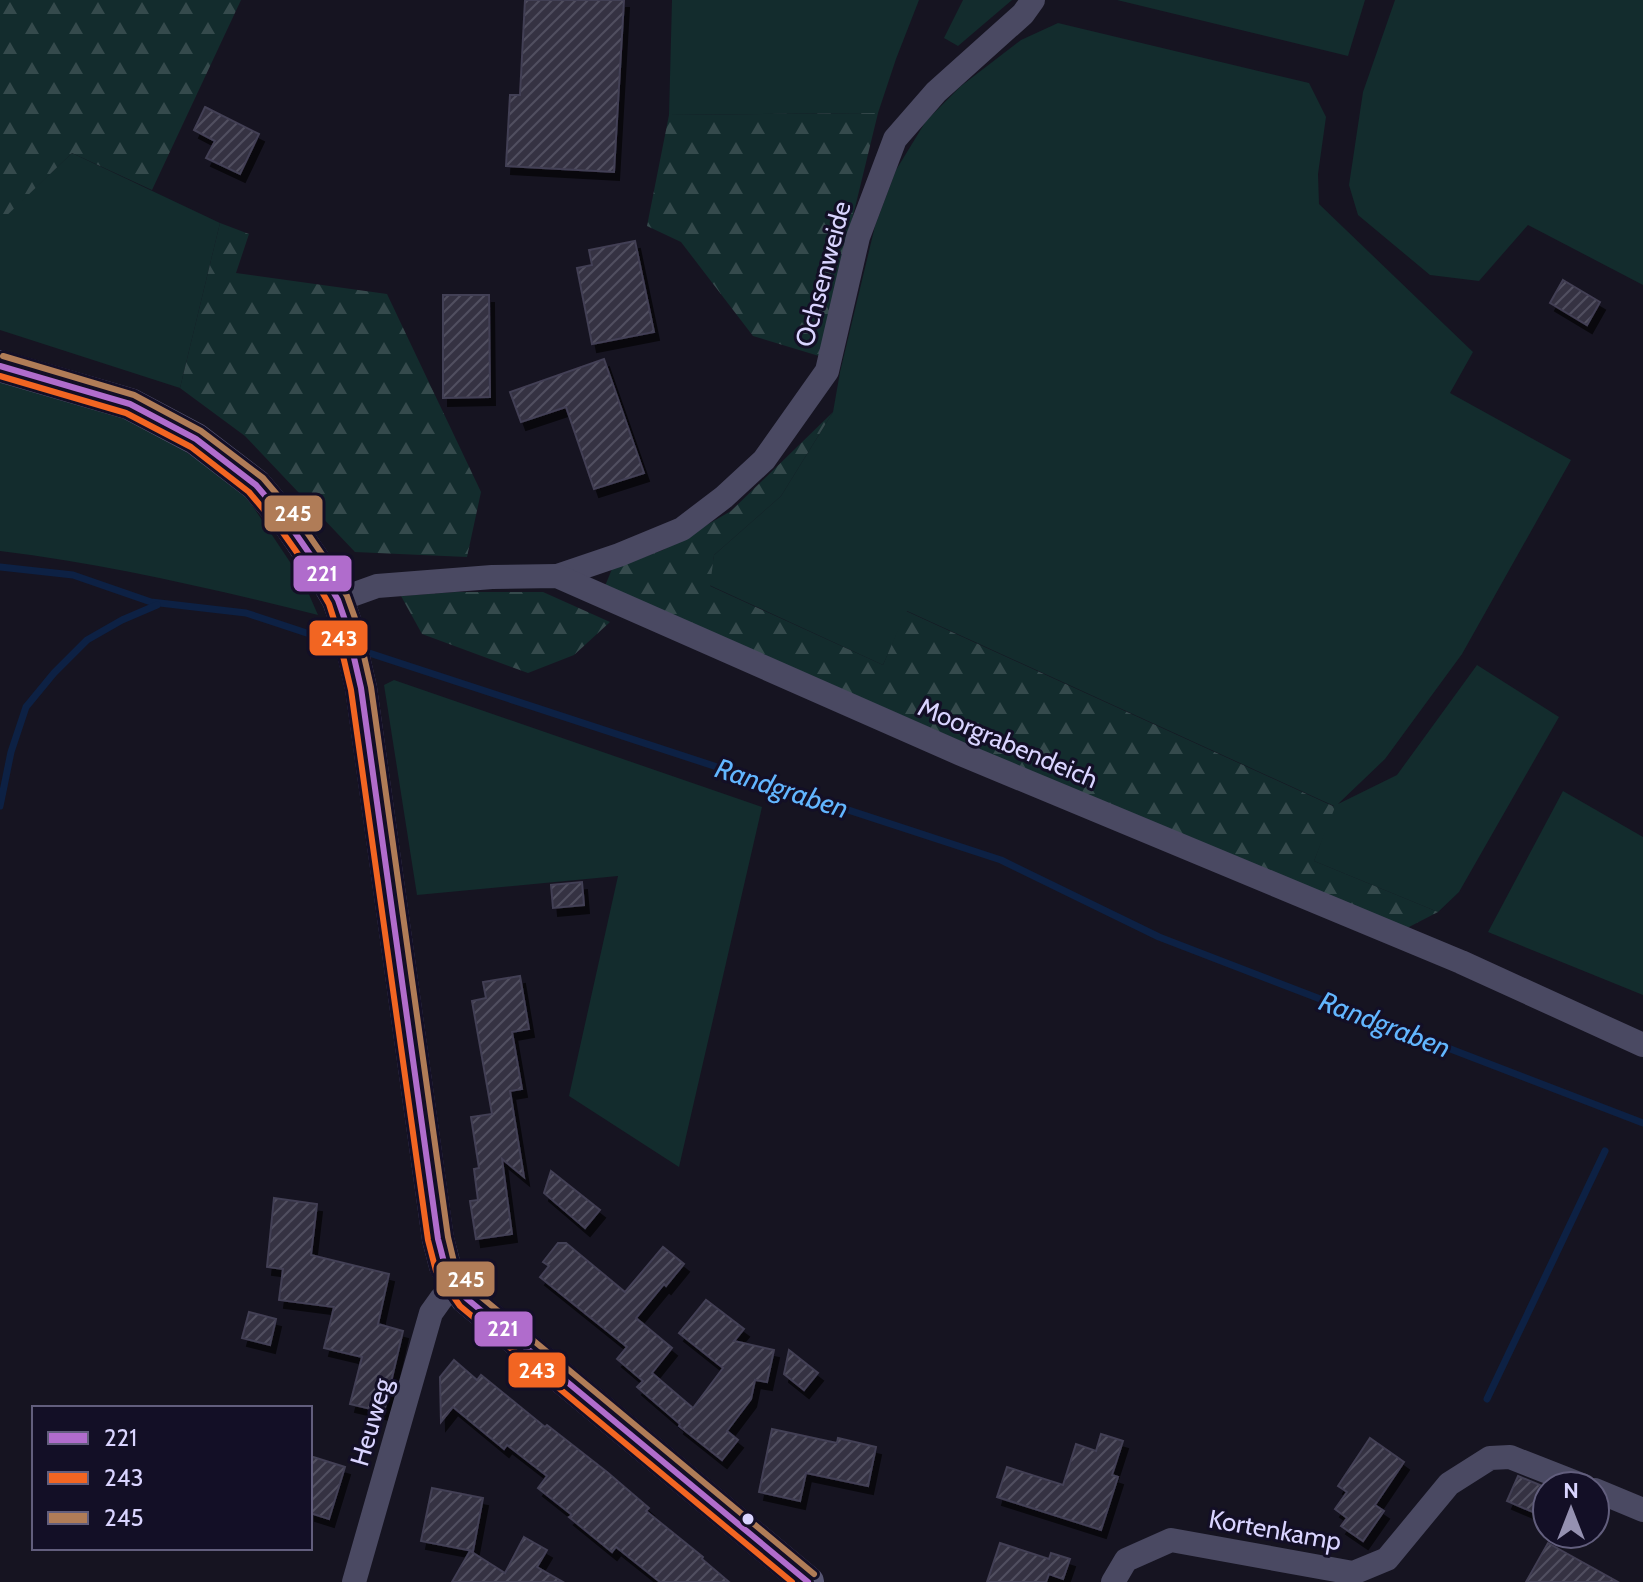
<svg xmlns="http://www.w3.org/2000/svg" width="1643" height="1582" font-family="Cabin,sans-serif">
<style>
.grass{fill:#132c2d}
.forest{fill:url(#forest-firs)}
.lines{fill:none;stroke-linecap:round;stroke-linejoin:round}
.stream{stroke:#0d2144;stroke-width:7}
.building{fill:url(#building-hatch);stroke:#433f54;stroke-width:2;filter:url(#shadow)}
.street{stroke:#4a4962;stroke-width:24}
.secondary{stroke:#575674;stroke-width:32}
.bus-1-casing{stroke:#130f26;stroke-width:12}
.bus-2-casing{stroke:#130f26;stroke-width:12}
.bus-3-casing{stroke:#130f26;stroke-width:12}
.bus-1{stroke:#b06ccc;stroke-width:6}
.bus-2{stroke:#f26522;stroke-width:6}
.bus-3{stroke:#b07c57;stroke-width:6}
.bus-dot{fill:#d9d4ff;stroke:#130f26;stroke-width:3}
.labels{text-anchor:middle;stroke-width:6;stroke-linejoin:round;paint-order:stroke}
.street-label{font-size:26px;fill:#d9d4ff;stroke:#130f26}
.water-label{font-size:28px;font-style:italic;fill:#62b6ff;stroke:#130f26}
.line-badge{stroke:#130f26;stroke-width:3}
.badge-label{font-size:22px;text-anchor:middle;font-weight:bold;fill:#fff}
</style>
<defs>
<pattern id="forest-firs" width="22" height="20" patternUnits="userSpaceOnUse" patternTransform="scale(2)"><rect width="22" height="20" fill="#132c2d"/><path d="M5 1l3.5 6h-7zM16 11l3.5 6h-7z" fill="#354a4c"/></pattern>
<pattern id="building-hatch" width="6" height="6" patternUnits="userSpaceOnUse" patternTransform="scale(2)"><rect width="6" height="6" fill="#343243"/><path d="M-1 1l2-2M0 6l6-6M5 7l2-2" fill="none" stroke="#514f5f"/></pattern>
<filter id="shadow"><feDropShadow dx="5" dy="8" stdDeviation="0" flood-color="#0009"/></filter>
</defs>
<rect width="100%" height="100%" fill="#161421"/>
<g class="grass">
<path d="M 672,0 L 919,0 L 896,59 L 878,113 L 669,115 Z"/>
<path d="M 963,0 L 1012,0 L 958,46 L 944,38 Z"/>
<path d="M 1117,0 L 1365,0 L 1348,56 Z"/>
<path d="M 1395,0 L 1643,0 L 1643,285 L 1528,225 L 1479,281 L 1430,275 L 1358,215 L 1349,185 L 1363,92 Z"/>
<path d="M 1058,23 L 1309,83 L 1326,117 L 1318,174 L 1319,204 L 1473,352 L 1450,393 L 1571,460 L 1462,654 L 1385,759 L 1338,804 L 1397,775 L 1477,665 L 1559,717 L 1459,892 L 1438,912 L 1314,861 L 1334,806 L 907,611 L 883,665 L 709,585 L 714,555 L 781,496 L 833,412 L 840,372 L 875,226 L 896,170 L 926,121 L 961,86 L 1021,40 Z"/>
<path d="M 72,153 L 220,223 L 180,388 L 0,330 L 0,219 L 2,219 Z"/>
<path d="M 0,379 L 127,412 L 242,490 L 304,583 L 318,615 C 213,589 108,564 0,551 Z"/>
<path d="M 394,680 L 762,807 L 679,1167 L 569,1096 L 618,876 L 417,895 L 384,685 Z"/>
<path d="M 1563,791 L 1643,837 L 1643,995 L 1488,932 Z"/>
</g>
<g class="forest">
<path d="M 0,0 L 241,0 L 152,190 L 72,153 L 2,220 L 0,219 Z"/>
<path d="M 878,113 L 819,356 L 753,336 L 681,242 L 647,226 L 669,115 Z"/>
<path d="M 220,223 L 249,234 L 236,273 L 387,294 L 481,492 L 467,557 L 355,552 L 245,436 L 180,388 Z"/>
<path d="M 833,412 L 781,496 L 714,555 L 710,586 L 883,665 L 906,611 L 1335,807 L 1314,861 L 1438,912 L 1407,928 L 1355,913 L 605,586 L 612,569 L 663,550 L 731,511 Z"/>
<path d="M 456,592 L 543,592 L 610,622 L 574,655 L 528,673 L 422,634 L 401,596 Z"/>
</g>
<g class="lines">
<g class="stream">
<path d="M 0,567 L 73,575 L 151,602 L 246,613 L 340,644"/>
<path d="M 363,651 L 1001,860 L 1159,937 L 1643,1123"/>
<path d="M 0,806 L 11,752 L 26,707 L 54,673 L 87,640 L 122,620 L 157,605"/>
<path d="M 1487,1399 L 1605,1151"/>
</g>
</g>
<g class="building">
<path d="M 525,0 L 624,0 L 614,172 L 506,166 L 510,95 L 520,95 Z"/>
<path d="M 205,107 L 259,134 L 240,174 L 206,158 L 215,141 L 194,130 Z"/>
<path d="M 635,241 L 654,332 L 592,344 L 577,268 L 592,265 L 589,250 Z"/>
<path d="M 1563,280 L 1600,302 L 1587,325 L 1550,303 Z"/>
<path d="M 443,295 L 489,295 L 490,397 L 443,398 Z"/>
<path d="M 604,359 L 644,473 L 594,489 L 566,407 L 521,422 L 510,392 Z"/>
<path d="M 582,882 L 584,905 L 553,908 L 551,885 Z"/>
<path d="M 520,976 L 529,1029 L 512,1032 L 522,1089 L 510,1091 L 524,1177 L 502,1159 L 512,1234 L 476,1239 L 470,1201 L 478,1200 L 474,1169 L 479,1168 L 471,1117 L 492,1114 L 472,1001 L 486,998 L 483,982 Z"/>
<path d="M 551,1171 L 600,1210 L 585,1228 L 544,1193 Z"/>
<path d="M 274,1198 L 317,1204 L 311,1255 L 389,1274 L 378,1324 L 403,1331 L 384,1412 L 350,1404 L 362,1357 L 324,1348 L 334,1307 L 279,1300 L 283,1269 L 267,1267 Z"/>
<path d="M 558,1243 L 566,1243 L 625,1292 L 663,1247 L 684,1264 L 666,1286 L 664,1284 L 636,1318 L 672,1348 L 652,1373 L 693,1408 L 723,1368 L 679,1333 L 706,1300 L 744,1329 L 734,1341 L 774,1350 L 767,1382 L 755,1380 L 751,1399 L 727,1431 L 738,1440 L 722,1460 L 679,1426 L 680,1424 L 637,1387 L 643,1381 L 617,1359 L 627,1347 L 540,1277 L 549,1266 L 543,1262 Z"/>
<path d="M 249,1312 L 276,1319 L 270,1345 L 242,1338 Z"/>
<path d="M 789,1350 L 818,1373 L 804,1390 L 784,1374 Z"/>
<path d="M 454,1360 L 477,1380 L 481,1375 L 545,1427 L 547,1425 L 607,1472 L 649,1508 L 646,1511 L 703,1557 L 702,1559 L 729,1582 L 660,1582 L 616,1547 L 612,1552 L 569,1517 L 572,1515 L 538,1488 L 547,1476 L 507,1445 L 504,1449 L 453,1407 L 441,1422 L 440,1377 Z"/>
<path d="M 772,1429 L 837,1443 L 838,1438 L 876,1447 L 868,1486 L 806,1473 L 800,1501 L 759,1492 Z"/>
<path d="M 1101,1434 L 1123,1441 L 1112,1475 L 1118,1477 L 1101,1530 L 997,1497 L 1007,1467 L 1063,1485 L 1076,1444 L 1096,1451 Z"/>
<path d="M 1370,1438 L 1404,1462 L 1375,1505 L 1384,1511 L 1363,1541 L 1341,1526 L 1347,1518 L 1335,1509 L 1347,1492 L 1338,1486 Z"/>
<path d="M 310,1456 L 345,1467 L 329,1519 L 310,1513 Z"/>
<path d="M 1518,1476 L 1547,1488 L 1547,1518 L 1507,1501 Z"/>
<path d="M 432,1488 L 483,1498 L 473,1551 L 421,1541 Z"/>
<path d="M 524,1537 L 547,1550 L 537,1567 L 563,1582 L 452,1582 L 470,1551 L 505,1573 Z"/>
<path d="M 1000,1543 L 1049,1559 L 1051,1553 L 1070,1559 L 1063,1579 L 1049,1574 L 1046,1582 L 987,1582 Z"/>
<path d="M 1548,1543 L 1618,1582 L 1526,1582 Z"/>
</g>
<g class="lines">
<g class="street">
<path d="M 557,576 L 619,555 L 682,529 L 724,497 L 764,460 L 827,371 L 858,237 L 895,139 L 936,92 L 1023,14 L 1033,0"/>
<path d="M 338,600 L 377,586 L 492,577 L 557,576 L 961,754 L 1461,962 L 1643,1045"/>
<path d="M 1595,1490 L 1643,1510"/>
<path d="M 354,1582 L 431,1313 L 441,1299 L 455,1284"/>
<path d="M 1113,1582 L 1126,1560 L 1171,1540 L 1353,1573 L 1387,1559 L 1449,1484 L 1490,1458 L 1510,1457 L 1584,1486"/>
</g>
<path class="secondary" d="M 0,366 L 130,404 L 196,439 L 256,485 L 289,524 L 318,566 L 338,600 L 346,623 L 361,688 L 438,1239 L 445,1266 L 466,1298 L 808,1582"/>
<g class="bus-1-casing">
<path id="bus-1" d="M 0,366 L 130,404 L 196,439 L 256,485 L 289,524 L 318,566 L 338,600 L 346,623 L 361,688 L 438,1239 L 445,1266 L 466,1298 L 808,1582"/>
</g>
<g class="bus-2-casing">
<path id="bus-2" d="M 0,376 L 126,413 L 191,447 L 249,492 L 281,530 L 310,571 L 329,604 L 336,626 L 351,690 L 428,1240 L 436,1271 L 460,1306 L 792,1582"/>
</g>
<g class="bus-3-casing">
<path id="bus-3" d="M 3,356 L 134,395 L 201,431 L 263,478 L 297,518 L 326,560 L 347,596 L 356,621 L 371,687 L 448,1237 L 454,1262 L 474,1291 L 814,1574"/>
</g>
<use href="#bus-1" class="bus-1"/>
<use href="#bus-2" class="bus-2"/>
<use href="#bus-3" class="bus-3"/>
</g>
<circle class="bus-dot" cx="748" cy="1519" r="7"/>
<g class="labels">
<g class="street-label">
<text transform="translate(823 274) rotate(-75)" y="9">Ochsenweide</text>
<text transform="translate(1008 743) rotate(23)" y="9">Moorgrabendeich</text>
<text transform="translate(371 1422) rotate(-74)" y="9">Heuweg</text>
<text transform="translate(1275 1530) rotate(10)" y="9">Kortenkamp</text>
</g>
<g class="water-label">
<text transform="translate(782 788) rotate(18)" y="10">Randgraben</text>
<text transform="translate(1385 1024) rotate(21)" y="10">Randgraben</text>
</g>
</g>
<g class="line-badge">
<rect x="263" y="494" width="61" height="39" rx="8" fill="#b07c57"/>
<rect x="292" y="554" width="61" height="39" rx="8" fill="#b06ccc"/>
<rect x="308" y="619" width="61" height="38" rx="8" fill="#f26522"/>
<rect x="435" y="1260" width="61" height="38" rx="8" fill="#b07c57"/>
<rect x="473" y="1310" width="61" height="38" rx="8" fill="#b06ccc"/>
<rect x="507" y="1351" width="60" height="38" rx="8" fill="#f26522"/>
</g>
<g class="badge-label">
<text x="293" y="521">245</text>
<text x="322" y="581">221</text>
<text x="339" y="646">243</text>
<text x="466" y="1287">245</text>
<text x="503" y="1336">221</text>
<text x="537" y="1378">243</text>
</g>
<rect x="32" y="1406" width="280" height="144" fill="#130f26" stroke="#625e7d" stroke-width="2"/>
<rect x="48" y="1432" width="40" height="12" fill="#b06ccc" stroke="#625e7d" stroke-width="2"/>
<text x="104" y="1446" font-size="24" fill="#d9d4ff">221</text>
<rect x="48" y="1472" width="40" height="12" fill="#f26522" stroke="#625e7d" stroke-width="2"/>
<text x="104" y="1486" font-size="24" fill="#d9d4ff">243</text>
<rect x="48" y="1512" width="40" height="12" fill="#b07c57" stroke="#625e7d" stroke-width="2"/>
<text x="104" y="1526" font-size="24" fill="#d9d4ff">245</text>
<g transform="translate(1571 1510)"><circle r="38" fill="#130f26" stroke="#625e7d" stroke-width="2"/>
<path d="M0-6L14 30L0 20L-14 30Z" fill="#9591b1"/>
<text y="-12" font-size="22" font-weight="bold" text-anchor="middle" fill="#d9d4ff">N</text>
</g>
</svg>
